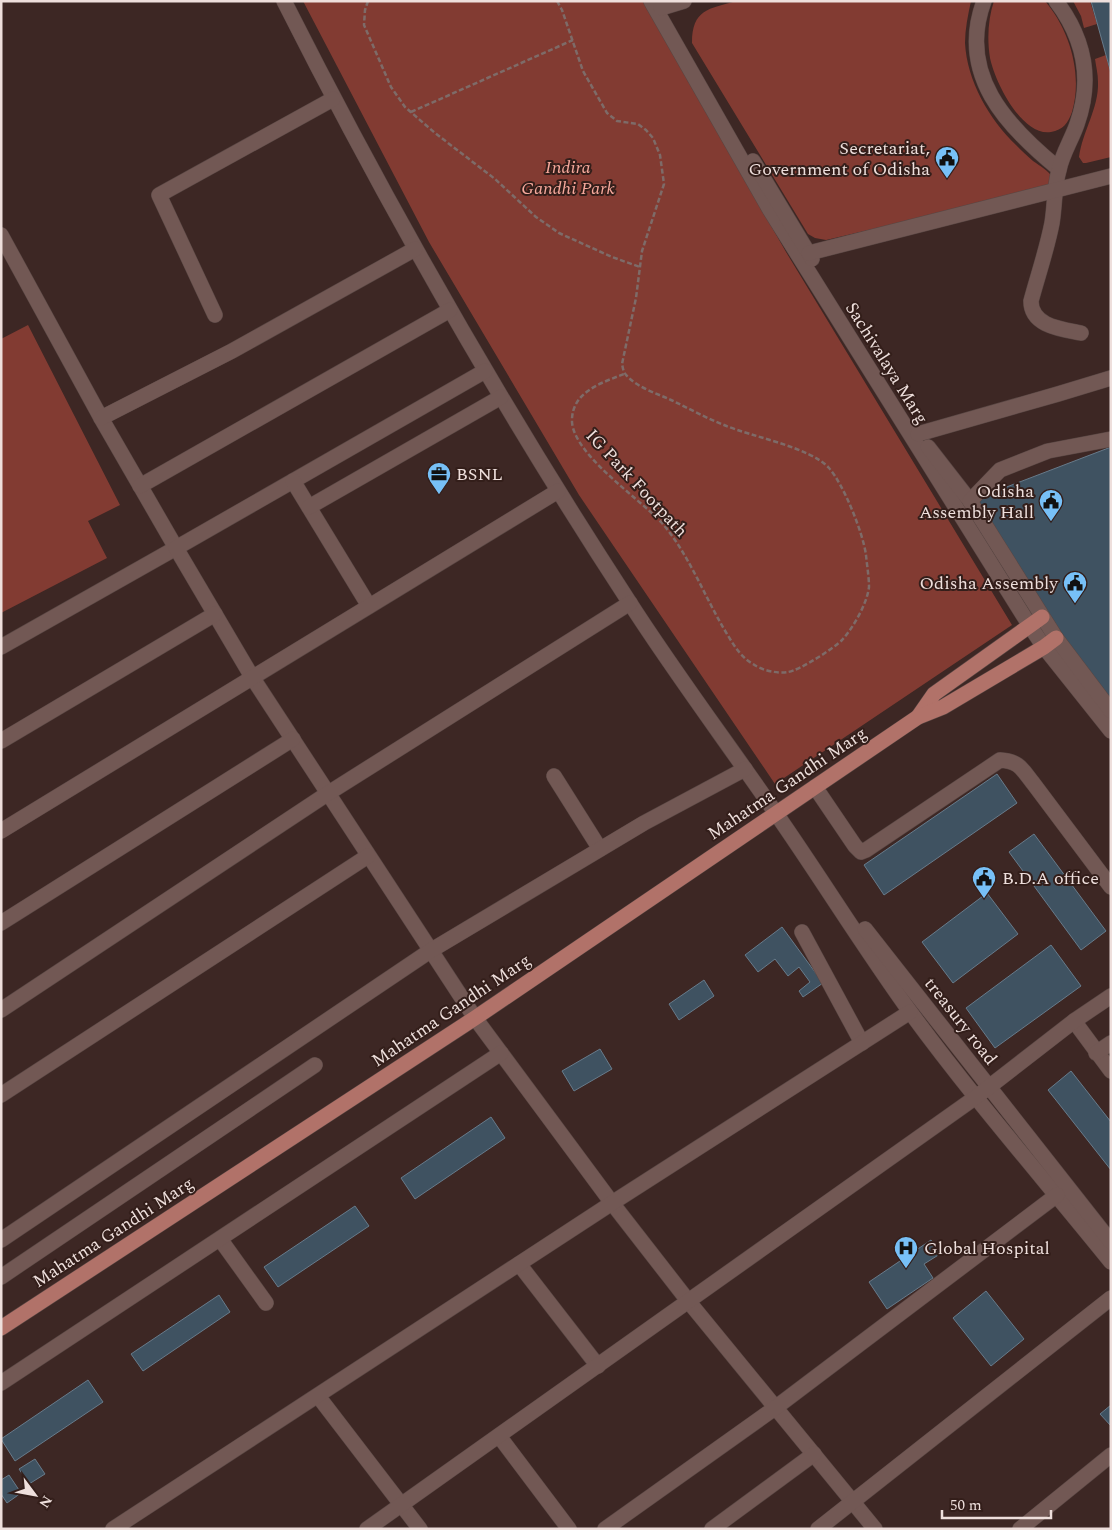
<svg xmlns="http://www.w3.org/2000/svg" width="1112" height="1530" font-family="Spectral,serif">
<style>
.green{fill:#823b32}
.building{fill:#3f5261;stroke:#677b8b}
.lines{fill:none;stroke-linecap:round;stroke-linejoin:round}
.minor-casing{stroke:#584643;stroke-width:16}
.major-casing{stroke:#584643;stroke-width:16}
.path{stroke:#7e6b68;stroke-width:2.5;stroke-dasharray:5 2.5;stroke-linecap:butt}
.minor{stroke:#725854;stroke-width:15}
.major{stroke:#b17269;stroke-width:15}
.labels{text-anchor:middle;stroke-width:4;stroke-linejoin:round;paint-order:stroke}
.poi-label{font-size:18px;fill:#eedfdc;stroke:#331e1a;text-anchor:end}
.park-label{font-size:18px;font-style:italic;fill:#f7a99c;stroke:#331e1a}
.street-label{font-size:18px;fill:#eedfdc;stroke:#331e1a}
</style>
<rect width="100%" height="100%" fill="#3d2724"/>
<g class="green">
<path d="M 303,1 L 643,1 L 786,252 L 1012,625 L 775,784 L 579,495 L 429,242 Z"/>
<path d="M 736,1 L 971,1 C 968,15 965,29 965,43 C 967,81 989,119 1016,145 C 1021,150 1027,156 1033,161 C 1040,166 1048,170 1053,178 L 1046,189 L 826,240 L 815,238 L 808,234 L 692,43 C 692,9 709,9 736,1 Z"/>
<path d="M 994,1 L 1045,1 C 1070,30 1083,75 1072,112 C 1068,123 1063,130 1051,132 C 1022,137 995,82 990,58 C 987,39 988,19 994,1 Z"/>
<path d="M 1073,1 L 1090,1 L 1097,24 L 1084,28 L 1081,16 Z"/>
<path d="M 1106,55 L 1111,76 L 1111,157 L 1086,163 L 1083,163 L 1079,157 C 1082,132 1099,108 1098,82 C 1098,74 1096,66 1095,59 Z"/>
<path d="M 28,325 L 120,505 L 88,521 L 107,558 L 1,613 L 1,339 Z"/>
</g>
<g class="building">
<path d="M 1091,1 L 1111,1 L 1111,73 Z"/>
<path d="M 1111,447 L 1111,706 L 970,501 Z"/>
<path d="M 997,774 L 1017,803 L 884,895 L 864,865 Z"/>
<path d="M 1034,834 L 1106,931 L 1081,950 L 1009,852 Z"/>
<path d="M 987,893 L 1018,934 L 953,983 L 922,942 Z"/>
<path d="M 782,927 L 823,983 L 803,997 L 799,991 L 810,982 L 799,967 L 788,976 L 775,959 L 758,972 L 745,955 Z"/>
<path d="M 1051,945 L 1081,986 L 995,1048 L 966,1008 Z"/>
<path d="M 704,980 L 714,996 L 679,1020 L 669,1004 Z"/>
<path d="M 600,1049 L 612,1069 L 574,1091 L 562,1071 Z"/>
<path d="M 1071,1071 L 1111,1122 L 1111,1170 L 1048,1090 Z"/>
<path d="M 491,1117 L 505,1138 L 415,1199 L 401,1178 Z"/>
<path d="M 355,1206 L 369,1226 L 278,1287 L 264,1267 Z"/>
<path d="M 931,1240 L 940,1254 L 924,1264 L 933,1278 L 887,1309 L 869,1282 Z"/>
<path d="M 986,1291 L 1024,1339 L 991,1366 L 953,1318 Z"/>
<path d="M 219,1295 L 230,1312 L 143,1371 L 131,1354 Z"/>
<path d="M 88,1380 L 103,1402 L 15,1461 L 1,1439 Z"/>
<path d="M 1111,1405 L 1111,1426 L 1100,1414 Z"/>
<path d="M 35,1459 L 45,1474 L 29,1484 L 19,1469 Z"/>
<path d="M 9,1475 L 21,1493 L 7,1503 L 1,1494 L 1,1480 Z"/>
</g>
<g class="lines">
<g class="minor-casing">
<g id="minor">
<path d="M 284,1 C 388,207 502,407 628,600 C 674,672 726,741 775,812 C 821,878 864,948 911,1013 C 974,1099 1044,1179 1111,1262"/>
<path d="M 651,1 L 770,210 L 1030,626 L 1044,647 L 1111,731"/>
<path d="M 984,1 C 957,74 1006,126 1059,169"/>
<path d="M 1056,1 C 1084,38 1093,79 1077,124 C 1072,139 1062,154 1059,170 C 1054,187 1055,205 1052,223 C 1047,249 1038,275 1031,301 C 1031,326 1061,329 1081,333"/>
<path d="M 661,8 L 684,1"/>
<path d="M 753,161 L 812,259"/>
<path d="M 1,235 L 101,418 L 176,548 L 1,647"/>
<path d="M 809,253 L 1111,176"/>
<path d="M 215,315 L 159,195 L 333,99"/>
<path d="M 485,371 L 176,548 L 252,677 L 475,1018 L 612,1203 L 689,1302 L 875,1529"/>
<path d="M 101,418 L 232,351 L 415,249"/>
<path d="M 918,434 L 1058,394 L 1111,378"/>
<path d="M 928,447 L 970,501 L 1056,638 L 1111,711"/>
<path d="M 293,481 L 369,606"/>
<path d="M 140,486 L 450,310"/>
<path d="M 970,501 L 1000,470 L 1048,451 L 1111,439"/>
<path d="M 309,507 L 501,397"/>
<path d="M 1,741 L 215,614"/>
<path d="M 554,776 L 600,849"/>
<path d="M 815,787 L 855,846 L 861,852 L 866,850 L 1000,760 C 1019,761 1022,769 1033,783 L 1111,887"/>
<path d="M 1,831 L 558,491"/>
<path d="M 1,923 L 293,739"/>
<path d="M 865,929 L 1111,1242"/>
<path d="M 802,932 L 862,1043"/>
<path d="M 1,1010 L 327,794 L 630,603"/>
<path d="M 1074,1021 L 1111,1071"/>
<path d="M 1096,1053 L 1111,1043"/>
<path d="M 1,1095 L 368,856"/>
<path d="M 220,1239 L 266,1303"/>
<path d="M 1,1240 L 430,951 L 644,823 L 745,769"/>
<path d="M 519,1264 L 598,1366"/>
<path d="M 1,1277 L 315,1065"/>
<path d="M 1,1383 L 501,1053"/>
<path d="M 318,1396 L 420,1529"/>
<path d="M 499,1436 L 569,1529"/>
<path d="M 113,1529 L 612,1203 L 910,1012"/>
<path d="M 367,1529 L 976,1097 L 1074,1021 L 1111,996"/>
<path d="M 605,1529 L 775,1408 L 1057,1195"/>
<path d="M 712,1529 L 814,1454"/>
<path d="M 818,1529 L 1111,1298"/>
<path d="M 1020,1529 L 1111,1455"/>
</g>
</g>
<g class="major-casing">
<g id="major">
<path d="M 918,717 L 934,694 L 1042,617"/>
<path d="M 1,1328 L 475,1018 L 918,717 L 943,707 L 1044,647 L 1056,638"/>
</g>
</g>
<g class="path">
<path d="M 368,1 L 365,10 L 364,25 L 391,87 L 405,107 L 435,133 L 495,179 L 536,217 L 559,233 L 612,257 L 640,267"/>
<path d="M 557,1 L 562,10 L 583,71 L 607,113 L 617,121 L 638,124 L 646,130 L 653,138 L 660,155 L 664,184 L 642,251 L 636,298 L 622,364 C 623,368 623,372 627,376 C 638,388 656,393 671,400 C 688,408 706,418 724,425 C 752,437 810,447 829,468 C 844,485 863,533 866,555 C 867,566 869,577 869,587 C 867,604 853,628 842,640 C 833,649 800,670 788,672 C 777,674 761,670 753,664 C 739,656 732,642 724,629 C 704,595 688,553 662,523 C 640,499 574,455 572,422 C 571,392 601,383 624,374"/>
<path d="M 411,112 L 573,40"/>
</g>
<use href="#minor" class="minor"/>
<use href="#major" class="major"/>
</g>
<defs>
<g id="civic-pin" transform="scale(1.25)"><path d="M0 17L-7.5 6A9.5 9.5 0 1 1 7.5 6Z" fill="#77c0f7" stroke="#331e1a"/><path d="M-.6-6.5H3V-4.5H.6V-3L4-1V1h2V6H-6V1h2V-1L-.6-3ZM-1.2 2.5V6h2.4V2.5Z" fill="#111"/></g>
<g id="office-pin" transform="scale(1.25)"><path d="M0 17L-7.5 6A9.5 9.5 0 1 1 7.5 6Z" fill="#77c0f7" stroke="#331e1a"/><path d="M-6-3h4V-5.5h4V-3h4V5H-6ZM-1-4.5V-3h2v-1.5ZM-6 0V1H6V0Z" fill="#111"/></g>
<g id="hospital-pin" transform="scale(1.25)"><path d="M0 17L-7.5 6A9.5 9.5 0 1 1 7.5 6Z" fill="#77c0f7" stroke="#331e1a"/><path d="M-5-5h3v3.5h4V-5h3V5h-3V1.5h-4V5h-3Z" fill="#111"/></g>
</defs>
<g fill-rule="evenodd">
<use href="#civic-pin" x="947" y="158"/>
<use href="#office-pin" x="439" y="474"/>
<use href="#civic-pin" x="1051" y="501"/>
<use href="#civic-pin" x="1075" y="583"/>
<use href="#civic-pin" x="984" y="878"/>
<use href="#hospital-pin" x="906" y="1248"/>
</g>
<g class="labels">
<g class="poi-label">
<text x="930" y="154">Secretariat,<tspan x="930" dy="21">Government of Odisha</tspan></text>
<text x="456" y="480" text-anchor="start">BSNL</text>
<text x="1034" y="497">Odisha<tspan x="1034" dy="21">Assembly Hall</tspan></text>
<text x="1058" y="589">Odisha Assembly</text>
<text x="1002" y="884" text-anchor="start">B.D.A office</text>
<text x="924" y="1254" text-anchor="start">Global Hospital</text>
</g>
<g class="park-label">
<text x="568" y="173">Indira<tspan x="568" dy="21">Gandhi Park</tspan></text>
</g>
<g class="street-label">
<text transform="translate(887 363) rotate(58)" y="6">Sachivalaya Marg</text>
<text transform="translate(637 483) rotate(47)" y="6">IG Park Footpath</text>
<text transform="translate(787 783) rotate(-34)" y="6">Mahatma Gandhi Marg</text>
<text transform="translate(451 1010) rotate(-34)" y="6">Mahatma Gandhi Marg</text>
<text transform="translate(961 1021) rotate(52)" y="6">treasury road</text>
<text transform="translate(113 1232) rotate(-33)" y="6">Mahatma Gandhi Marg</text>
</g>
</g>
<rect width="1112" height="1530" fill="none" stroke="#eedfdc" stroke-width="5"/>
<g transform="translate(35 1495) rotate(122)" stroke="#331e1a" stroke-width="4" paint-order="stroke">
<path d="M0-4L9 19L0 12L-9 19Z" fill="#eedfdc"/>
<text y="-8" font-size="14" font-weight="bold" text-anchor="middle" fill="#eedfdc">N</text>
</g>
<path d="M942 1510v8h109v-8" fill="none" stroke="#eedfdc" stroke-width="2.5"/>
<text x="950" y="1510" font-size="15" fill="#eedfdc" stroke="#331e1a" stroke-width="4" paint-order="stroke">50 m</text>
</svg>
